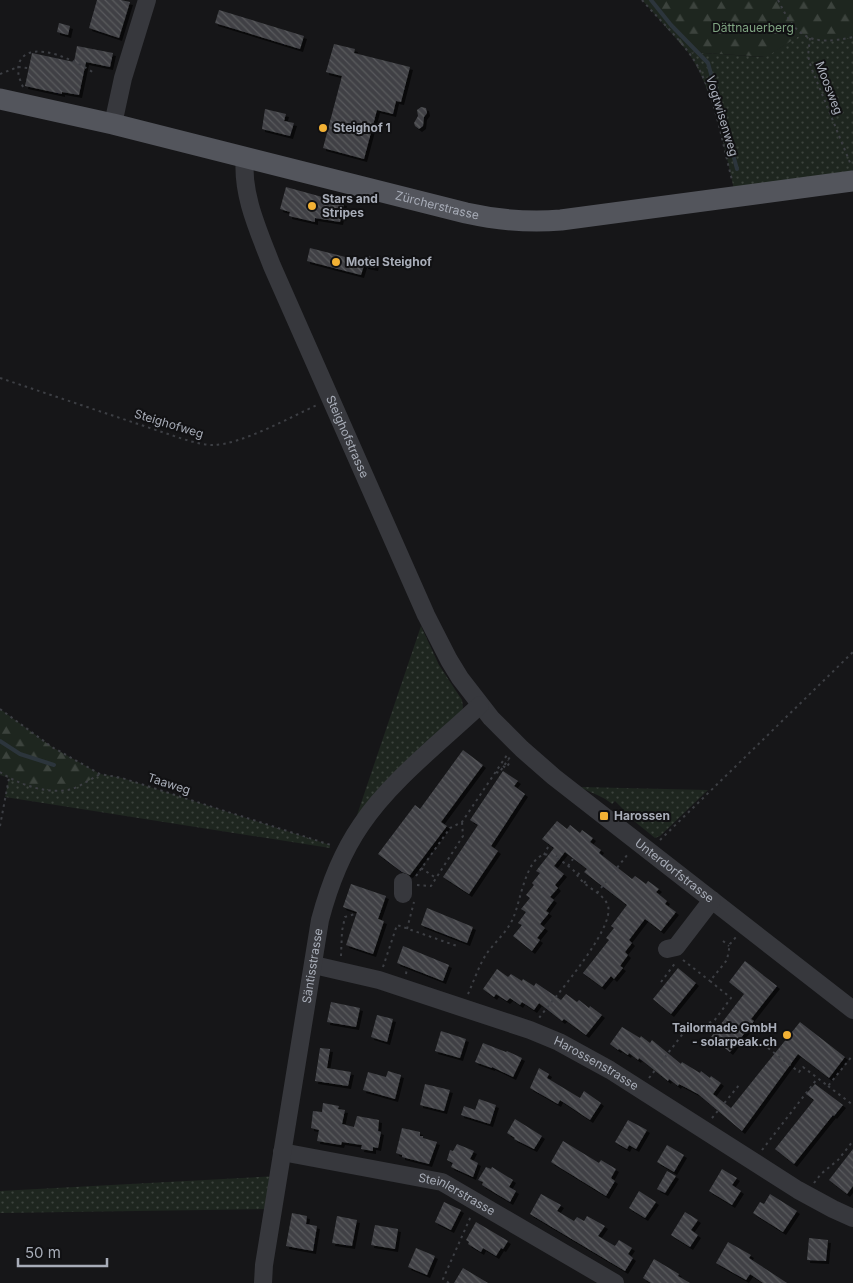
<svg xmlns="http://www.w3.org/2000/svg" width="853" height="1283" font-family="Inter,sans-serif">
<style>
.grass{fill:url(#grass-dots)}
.forest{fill:url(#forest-firs)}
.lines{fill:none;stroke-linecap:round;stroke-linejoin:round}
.stream{stroke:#2c353c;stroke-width:4}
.building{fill:url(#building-back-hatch);filter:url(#shadow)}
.path{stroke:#3d3f44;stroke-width:2;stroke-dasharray:2.5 4;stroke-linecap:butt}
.minor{stroke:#37383d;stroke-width:18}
.major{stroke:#53555c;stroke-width:21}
.poi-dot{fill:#f2b134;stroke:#111113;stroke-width:2}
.labels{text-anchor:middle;stroke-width:4;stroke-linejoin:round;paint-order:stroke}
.park-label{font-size:12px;fill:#7fa381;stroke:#111113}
.street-label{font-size:12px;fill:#a8adb8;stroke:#111113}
.poi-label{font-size:12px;font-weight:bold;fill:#a8adb8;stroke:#111113;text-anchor:start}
</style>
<defs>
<pattern id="grass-dots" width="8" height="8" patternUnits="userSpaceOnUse" patternTransform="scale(1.25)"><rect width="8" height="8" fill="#1e261f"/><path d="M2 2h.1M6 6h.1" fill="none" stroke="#3c433d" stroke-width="1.8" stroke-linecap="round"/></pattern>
<pattern id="forest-firs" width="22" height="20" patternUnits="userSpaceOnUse" patternTransform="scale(1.25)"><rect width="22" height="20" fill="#1e261f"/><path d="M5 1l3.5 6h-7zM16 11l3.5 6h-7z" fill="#3c433d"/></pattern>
<pattern id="building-back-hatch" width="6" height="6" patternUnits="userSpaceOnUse" patternTransform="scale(1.25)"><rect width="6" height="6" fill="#404145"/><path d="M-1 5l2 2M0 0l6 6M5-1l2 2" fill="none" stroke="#595a5e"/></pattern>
<filter id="shadow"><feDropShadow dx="3" dy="3" stdDeviation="0" flood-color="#0009"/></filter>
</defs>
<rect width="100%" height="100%" fill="#161618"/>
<g class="grass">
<path d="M 802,34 L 824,41 L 853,37 L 853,181 L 736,197 C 724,148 716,94 688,52 L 765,57 Z"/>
<path d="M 421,626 L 439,665 L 462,700 L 463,707 L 462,712 L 356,818 Z"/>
<path d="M 0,772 L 9,778 L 72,789 L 100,774 L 122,778 L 330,845 L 330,848 L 5,797 L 9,778 L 0,775 Z"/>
<path d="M 580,787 L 708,790 L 660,836 L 655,838 L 623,812 L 624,810 L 615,801 L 612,804 C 603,796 591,793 580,787 Z"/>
<path d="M 278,1176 L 273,1209 L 0,1213 L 0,1191 Z"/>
</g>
<g class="forest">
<path d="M 642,0 L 853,0 L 853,37 C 835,41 819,44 802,34 L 766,57 L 688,52 Z"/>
<path d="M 0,709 L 52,747 L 100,774 C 91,779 81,786 72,789 C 49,795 19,785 0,772 Z"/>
</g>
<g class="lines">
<g class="stream">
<path d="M 651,0 L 671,25 L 708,63 L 737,169"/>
<path d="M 0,741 L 20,754 L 54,765"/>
</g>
</g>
<g class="building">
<path d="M 97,0 L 121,0 L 130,2 L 119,38 L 89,28 Z"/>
<path d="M 219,10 L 304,36 L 300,49 L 215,23 Z"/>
<path d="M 59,23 L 70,26 L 68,35 L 57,32 Z"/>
<path d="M 334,44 L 355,49 L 354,53 L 410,67 L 401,102 L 396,101 L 393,114 L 377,110 L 364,159 L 323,148 L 342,76 L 326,72 Z"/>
<path d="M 77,46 L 113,53 L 110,67 L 86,62 L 79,95 L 62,92 L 62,94 L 25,86 L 32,53 L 74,62 Z"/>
<path d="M 421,107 L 426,108 L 427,113 L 424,117 L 423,126 L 419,129 L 415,126 L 414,123 L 418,116 L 417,110 Z"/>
<path d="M 265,109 L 286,114 L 284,121 L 294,123 L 290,136 L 262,129 Z"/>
<path d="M 286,187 L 344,203 L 340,222 L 315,218 L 315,222 L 289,216 L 290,212 L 280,209 Z"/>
<path d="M 310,248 L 365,262 L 361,275 L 307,261 Z"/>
<path d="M 368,256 L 377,259 L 375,268 L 365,266 Z"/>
<path d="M 463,750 L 483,765 L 441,822 L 447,826 L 410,875 L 402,872 L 378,854 L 415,805 L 420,809 Z"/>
<path d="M 503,771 L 518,781 L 514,786 L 525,794 L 491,846 L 498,851 L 469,894 L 443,877 L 478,825 L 470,820 Z"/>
<path d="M 557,821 L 567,829 L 570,825 L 580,833 L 582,830 L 593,838 L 590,842 L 601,850 L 599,853 L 632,879 L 635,876 L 646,884 L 648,881 L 659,889 L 656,892 L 667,901 L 665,904 L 676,912 L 661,931 L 645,919 L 629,940 L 632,943 L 625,952 L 628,955 L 620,966 L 623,968 L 614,979 L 611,976 L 602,987 L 583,973 L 609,940 L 606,938 L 614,928 L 611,926 L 627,905 L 584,872 L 587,869 L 565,852 L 554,866 L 564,874 L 555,885 L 558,888 L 550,897 L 554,900 L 546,911 L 549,913 L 540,924 L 545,928 L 537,938 L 540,940 L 532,951 L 513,936 L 522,925 L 518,923 L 526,912 L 521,909 L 530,898 L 526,895 L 534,885 L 532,883 L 540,873 L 536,871 L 554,848 L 542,839 Z"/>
<path d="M 351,884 L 386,896 L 378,919 L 384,921 L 373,954 L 346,945 L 357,912 L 343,907 Z"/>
<path d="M 427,908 L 473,927 L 467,943 L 421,925 Z"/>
<path d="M 403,946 L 449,965 L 443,981 L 397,963 Z"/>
<path d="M 745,961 L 777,986 L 751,1019 L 754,1021 L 730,1052 L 711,1037 L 744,994 L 729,982 Z"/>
<path d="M 678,968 L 696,983 L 671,1014 L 653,999 Z"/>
<path d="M 497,969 L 508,977 L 511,974 L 522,981 L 523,979 L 534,986 L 536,983 L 561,1000 L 566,994 L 577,1002 L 579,1000 L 589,1008 L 590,1006 L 602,1015 L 586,1035 L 564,1019 L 562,1021 L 539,1003 L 534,1010 L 522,1002 L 520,1005 L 510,998 L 507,1001 L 496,994 L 494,997 L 483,989 Z"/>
<path d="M 331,1002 L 360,1008 L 356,1027 L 327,1022 Z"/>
<path d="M 377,1015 L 393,1019 L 387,1042 L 371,1037 Z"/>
<path d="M 800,1022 L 845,1057 L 829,1078 L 798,1054 L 742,1131 L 698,1094 L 679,1084 L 678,1086 L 669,1079 L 668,1081 L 639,1058 L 638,1060 L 629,1053 L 628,1055 L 619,1049 L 618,1050 L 610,1044 L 622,1027 L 640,1038 L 641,1036 L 650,1043 L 652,1040 L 681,1064 L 682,1062 L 700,1073 L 701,1071 L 710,1078 L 711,1076 L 721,1083 L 713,1094 L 731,1108 Z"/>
<path d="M 441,1031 L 466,1039 L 460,1058 L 435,1051 Z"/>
<path d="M 483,1043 L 506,1052 L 507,1051 L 522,1058 L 513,1077 L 492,1067 L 492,1068 L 475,1062 Z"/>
<path d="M 320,1048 L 330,1049 L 327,1068 L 351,1072 L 348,1086 L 315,1081 Z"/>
<path d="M 539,1068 L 549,1074 L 547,1078 L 580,1098 L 584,1091 L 601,1103 L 590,1120 L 560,1100 L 558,1104 L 530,1088 Z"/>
<path d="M 388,1071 L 401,1075 L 395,1099 L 363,1090 L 368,1072 L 386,1077 Z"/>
<path d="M 425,1084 L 450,1090 L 444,1111 L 420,1105 Z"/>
<path d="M 815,1084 L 843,1105 L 834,1116 L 833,1115 L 794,1164 L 775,1149 L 814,1100 L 806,1094 Z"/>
<path d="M 479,1099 L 496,1105 L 490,1124 L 461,1115 L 464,1106 L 475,1110 Z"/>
<path d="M 323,1103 L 339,1106 L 338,1109 L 345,1110 L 342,1124 L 354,1127 L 357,1116 L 379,1120 L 378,1131 L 381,1132 L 378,1148 L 373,1147 L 373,1151 L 361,1149 L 362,1145 L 342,1142 L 341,1145 L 317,1141 L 319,1130 L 311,1128 L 313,1111 L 322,1112 Z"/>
<path d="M 515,1119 L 542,1136 L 534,1149 L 514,1139 L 515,1138 L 507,1133 Z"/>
<path d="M 628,1120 L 647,1130 L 636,1149 L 629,1145 L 627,1149 L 615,1142 Z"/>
<path d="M 402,1128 L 420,1132 L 420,1136 L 423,1136 L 423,1138 L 437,1142 L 429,1164 L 402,1157 L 402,1155 L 396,1153 Z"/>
<path d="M 563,1141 L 599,1163 L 601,1160 L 616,1169 L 611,1178 L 615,1181 L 606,1196 L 551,1162 Z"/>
<path d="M 457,1144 L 474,1151 L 470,1159 L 478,1163 L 473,1177 L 451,1167 L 453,1163 L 447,1160 L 450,1150 L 453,1151 Z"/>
<path d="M 667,1145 L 684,1155 L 674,1172 L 657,1162 Z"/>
<path d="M 853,1149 L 853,1186 L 847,1194 L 829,1180 Z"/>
<path d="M 486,1167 L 491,1169 L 492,1167 L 513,1180 L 509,1187 L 516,1191 L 510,1202 L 482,1185 L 483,1182 L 478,1180 Z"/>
<path d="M 722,1169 L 737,1178 L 732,1185 L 741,1191 L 732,1205 L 709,1191 Z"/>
<path d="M 667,1171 L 676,1176 L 665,1193 L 657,1189 Z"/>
<path d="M 639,1191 L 656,1202 L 645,1218 L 629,1208 Z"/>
<path d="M 541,1194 L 561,1205 L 557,1211 L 574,1221 L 577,1217 L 584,1221 L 587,1216 L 605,1226 L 598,1236 L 615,1246 L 619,1240 L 632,1248 L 628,1254 L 633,1258 L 625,1271 L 530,1214 Z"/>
<path d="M 770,1194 L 797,1211 L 783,1232 L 753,1213 L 760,1202 L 764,1204 Z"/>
<path d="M 444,1202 L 461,1210 L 451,1230 L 435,1222 Z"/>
<path d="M 685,1212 L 698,1220 L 691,1230 L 698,1235 L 690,1247 L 671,1235 Z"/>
<path d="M 292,1213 L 307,1216 L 306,1224 L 317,1226 L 313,1251 L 286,1246 Z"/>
<path d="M 337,1216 L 357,1220 L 352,1246 L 332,1243 Z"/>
<path d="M 476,1222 L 508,1241 L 503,1249 L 501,1248 L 496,1256 L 483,1248 L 481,1252 L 468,1244 L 469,1242 L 466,1240 Z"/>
<path d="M 375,1225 L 398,1229 L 395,1249 L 371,1245 Z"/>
<path d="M 809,1238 L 828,1240 L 826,1261 L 807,1260 Z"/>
<path d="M 728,1242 L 751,1255 L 749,1258 L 787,1283 L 763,1283 L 750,1274 L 746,1280 L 716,1263 Z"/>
<path d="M 416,1248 L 435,1256 L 427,1275 L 408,1267 Z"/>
<path d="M 654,1259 L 679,1274 L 678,1276 L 690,1283 L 651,1283 L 643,1278 Z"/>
<path d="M 463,1268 L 488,1283 L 454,1283 Z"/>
</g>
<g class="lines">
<g class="path">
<path d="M 642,0 C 660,21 683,41 697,65 C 716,100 722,142 732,180"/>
<path d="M 778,0 C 797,39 811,46 853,37"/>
<path d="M 810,38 L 808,56 L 811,67 L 851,165"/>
<path d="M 0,74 L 18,67 L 28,68"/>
<path d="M 23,87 C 19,78 16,70 20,61 C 32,38 80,63 94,73"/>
<path d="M 0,378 L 183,439 C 193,442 203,445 213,445 C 240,445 291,417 317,405"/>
<path d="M 0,709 L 52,747 L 100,774 L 122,778 L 331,845"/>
<path d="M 503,766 L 506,768 L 510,762 L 508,760"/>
<path d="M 0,772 C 19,785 49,795 72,789 C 81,786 91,779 100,774"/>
<path d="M 496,772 L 499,773 L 510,757"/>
<path d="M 0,826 L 9,778"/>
<path d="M 660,840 L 853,652"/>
<path d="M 544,855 L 548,847"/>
<path d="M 556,857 L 559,852"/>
<path d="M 568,866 L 573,859"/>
<path d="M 421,868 L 436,878"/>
<path d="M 578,875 L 581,870"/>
<path d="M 416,876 L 450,828 L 462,822 L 507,755"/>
<path d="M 584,883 L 588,879"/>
<path d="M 417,885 L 431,886 L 463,836 L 462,822"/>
<path d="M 597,893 L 628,854"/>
<path d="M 407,929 L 414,902"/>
<path d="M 723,941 L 729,946"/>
<path d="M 341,956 L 342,931 L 345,917 L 355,914"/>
<path d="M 683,960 L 710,981"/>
<path d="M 383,967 L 397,925 L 457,946"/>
<path d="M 406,974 L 407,968"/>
<path d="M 661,982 L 676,962"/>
<path d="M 468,994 C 474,981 479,965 487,953 C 496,941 509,930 514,916 C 520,901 525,867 539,857 C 551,849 562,862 572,869 C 576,872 577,876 581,880 C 589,889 604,894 608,906 C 615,929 554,998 539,1018"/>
<path d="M 768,1048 L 799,1072 L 803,1067 L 828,1086 L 853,1055"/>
<path d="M 649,1078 L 685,1031 L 714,1021 L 731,998 L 710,981 L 727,960 L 730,944 L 736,937"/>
<path d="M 828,1086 L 853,1105"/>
<path d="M 712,1118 L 740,1084"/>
<path d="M 762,1150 L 817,1079"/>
<path d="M 814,1183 L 821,1174 L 838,1160 L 853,1141"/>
<path d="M 449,1283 L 443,1279 L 471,1216"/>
</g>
<g class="minor">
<path d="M 113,124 L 123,78 L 147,0"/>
<path id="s1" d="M 245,157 C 241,194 259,232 272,266 L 426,615 L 449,660 L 460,678 L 491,718 L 522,749 L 554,777 L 853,1010"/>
<path d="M 403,894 L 403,882"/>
<path d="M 667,949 L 676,947 L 712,900"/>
<path id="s2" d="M 314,965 L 379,980 L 530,1030 L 559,1042 L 610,1070 L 798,1190 L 833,1209 L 853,1218"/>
<path id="s3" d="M 282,1152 L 442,1182 L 615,1283"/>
<path id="s4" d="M 263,1283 L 264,1265 L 320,920 C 329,886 341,854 361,825 C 390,781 442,741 480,705"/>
</g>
<path class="major" id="s5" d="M 0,99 L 113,124 L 466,213 C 498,220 528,223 561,220 L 853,181"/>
</g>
<g class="poi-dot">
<circle cx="323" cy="128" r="5"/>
<circle cx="312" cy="206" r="5"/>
<circle cx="336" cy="262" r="5"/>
<rect x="599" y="811" width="10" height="10" rx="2.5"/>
<circle cx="787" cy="1035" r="5"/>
</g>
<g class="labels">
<g class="park-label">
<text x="753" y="32">Dättnauerberg</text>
</g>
<g class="street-label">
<text transform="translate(829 88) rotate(69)" y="4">Moosweg</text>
<text transform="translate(722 116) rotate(73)" y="4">Vogtwisenweg</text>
<text dy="4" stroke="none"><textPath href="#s5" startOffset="450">Zürcherstrasse</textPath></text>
<text transform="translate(169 424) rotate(17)" y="4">Steighofweg</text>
<text dy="4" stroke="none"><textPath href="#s1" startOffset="300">Steighofstrasse</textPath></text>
<text transform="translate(169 784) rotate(18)" y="4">Taaweg</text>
<text dy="4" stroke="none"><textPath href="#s1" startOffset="856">Unterdorfstrasse</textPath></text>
<text dy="4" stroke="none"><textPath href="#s4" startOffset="321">Säntisstrasse</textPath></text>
<text dy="4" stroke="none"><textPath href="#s2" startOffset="300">Harossenstrasse</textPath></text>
<text dy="4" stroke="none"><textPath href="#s3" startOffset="181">Steinlerstrasse</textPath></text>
</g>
<g class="poi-label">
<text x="333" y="132">Steighof 1</text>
<text x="322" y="203">Stars and<tspan x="322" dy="14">Stripes</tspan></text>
<text x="346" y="266">Motel Steighof</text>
<text x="614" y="820">Harossen</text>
<text x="777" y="1032" text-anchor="end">Tailormade GmbH<tspan x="777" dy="14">- solarpeak.ch</tspan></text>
</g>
</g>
<path d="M18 1258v8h89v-8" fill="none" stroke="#a8adb8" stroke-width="2.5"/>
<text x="25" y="1258" font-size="15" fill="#a8adb8" stroke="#111113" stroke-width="4" paint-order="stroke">50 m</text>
</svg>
